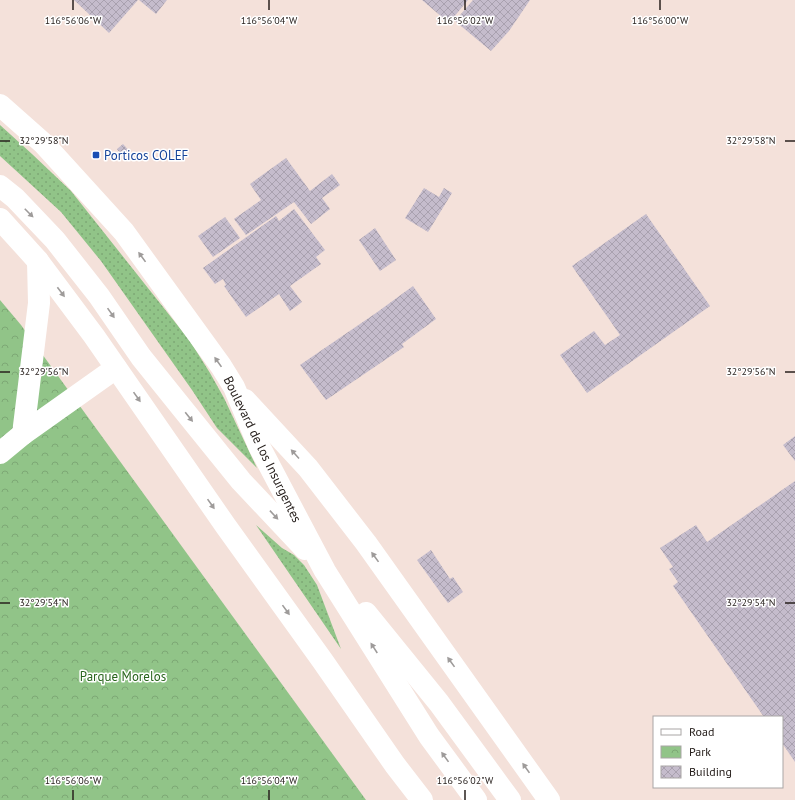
<svg xmlns="http://www.w3.org/2000/svg" width="795" height="800" font-family="'PT Sans',sans-serif">
<style>
.grass{fill:url(#grass-dots)}
.park{fill:url(#park-crowns)}
.building{fill:url(#building-cross-hatch)}
.lines{fill:none;stroke-linecap:round;stroke-linejoin:round}
.minor{stroke:#fff;stroke-width:22}
.major{stroke:#fff;stroke-width:22}
.oneway{fill:#9e9b9a}
.ticks{fill:none;stroke:#28211e;stroke-width:1.5}
.transit-dot{fill:#1a4fb4;stroke:#fff;stroke-width:1.5}
.labels{text-anchor:middle;stroke-width:3;stroke-linejoin:round;paint-order:stroke}
.transit-label{font-size:13px;fill:#164399;stroke:#fff;text-anchor:start}
.street-label{font-size:13px;fill:#28211e;stroke:#fff}
.park-label{font-size:13px;fill:#28641c;stroke:#fff}
.ticks-label{font-size:10px;text-anchor:middle;fill:#28211e;stroke:#fff;stroke-width:3;stroke-linejoin:round;paint-order:stroke}
</style>
<defs>
<pattern id="grass-dots" width="8" height="8" patternUnits="userSpaceOnUse"><rect width="8" height="8" fill="#91c488"/><path d="M2 2h.1M6 6h.1" fill="none" stroke="#7da875" stroke-width="1.8" stroke-linecap="round"/></pattern>
<pattern id="park-crowns" width="20" height="18" patternUnits="userSpaceOnUse"><rect width="20" height="18" fill="#91c488"/><path d="M2 6a3 3 0 1 1 6 0M12 15a3 3 0 1 1 6 0" fill="none" stroke="#7da875"/></pattern>
<pattern id="building-cross-hatch" width="8" height="8" patternUnits="userSpaceOnUse"><rect width="8" height="8" fill="#c5bccc"/><path d="M0 0l8 8M0 8l8-8" fill="none" stroke="#a9a1af"/></pattern>
</defs>
<rect width="100%" height="100%" fill="#f4e1da"/>
<g class="grass">
<path d="M 0,125 L 32,154 L 71,191 L 190,341 L 210,373 L 224,398 L 257,468 L 217,428 L 192,390 L 101,261 L 61,212 L 0,156 Z"/>
<path d="M 256,525 L 282,548 L 294,555 L 304,565 L 317,585 L 341,649 Z"/>
</g>
<path class="park" d="M 0,300 L 21,325 L 366,800 L 0,800 Z"/>
<g class="building">
<path d="M 74,0 L 138,0 L 109,33 Z"/>
<path d="M 139,0 L 167,0 L 156,14 Z"/>
<path d="M 422,0 L 468,0 L 449,23 Z"/>
<path d="M 473,0 L 530,0 L 509,31 L 491,51 L 455,21 Z"/>
<path d="M 123,144 L 130,152 L 123,158 L 117,149 Z"/>
<path d="M 286,158 L 310,191 L 332,174 L 340,185 L 322,198 L 330,209 L 311,224 L 294,202 L 246,235 L 234,219 L 261,200 L 250,184 Z"/>
<path d="M 424,188 L 439,197 L 444,188 L 452,193 L 428,232 L 405,218 Z"/>
<path d="M 294,209 L 325,250 L 316,257 L 321,264 L 290,286 L 302,302 L 290,311 L 279,294 L 246,317 L 224,286 L 226,285 L 223,279 L 215,284 L 203,268 L 276,216 L 279,221 Z"/>
<path d="M 646,214 L 710,306 L 587,393 L 560,355 L 594,331 L 605,345 L 620,335 L 572,266 Z"/>
<path d="M 225,217 L 240,238 L 213,257 L 198,236 Z"/>
<path d="M 375,228 L 396,260 L 380,271 L 359,240 Z"/>
<path d="M 413,286 L 436,319 L 402,344 L 404,347 L 326,400 L 300,365 L 376,313 Z"/>
<path d="M 795,436 L 795,461 L 783,445 Z"/>
<path d="M 795,481 L 795,762 L 782,743 L 782,717 L 764,717 L 673,586 L 678,582 L 669,569 L 673,567 L 660,548 L 696,525 L 707,542 Z"/>
<path d="M 431,550 L 450,579 L 453,577 L 463,592 L 448,603 L 417,560 Z"/>
</g>
<g class="lines">
<g class="minor">
<path d="M 23,434 L 39,303 L 38,261"/>
<path d="M 0,453 L 23,434 L 116,368"/>
</g>
<g class="major">
<path d="M 0,105 L 44,144 L 124,232 L 221,366 L 234,387 L 259,446 L 325,571 L 429,736 L 476,800"/>
<path d="M 0,186 L 15,198 L 55,240 L 99,296 L 141,357 L 182,408 L 241,481 L 305,549"/>
<path d="M 0,219 L 38,261 L 94,336 L 225,525 L 322,660 L 395,765 L 422,800"/>
<path d="M 245,400 L 308,468 L 366,543 L 549,800"/>
<path d="M 366,613 L 439,703 L 510,800"/>
</g>
</g>
<defs><path id="oneway-solid" d="M-6-.8H1V-3.2L6.5 0L1 3.2V.8H-6Z"/></defs>
<g class="oneway">
<use href="#oneway-solid" transform="translate(29 213) rotate(45)"/>
<use href="#oneway-solid" transform="translate(142 257) rotate(-126)"/>
<use href="#oneway-solid" transform="translate(61 292) rotate(53)"/>
<use href="#oneway-solid" transform="translate(111 313) rotate(55)"/>
<use href="#oneway-solid" transform="translate(218 362) rotate(-125)"/>
<use href="#oneway-solid" transform="translate(137 397) rotate(55)"/>
<use href="#oneway-solid" transform="translate(189 417) rotate(51)"/>
<use href="#oneway-solid" transform="translate(295 454) rotate(-132)"/>
<use href="#oneway-solid" transform="translate(211 504) rotate(55)"/>
<use href="#oneway-solid" transform="translate(274 515) rotate(47)"/>
<use href="#oneway-solid" transform="translate(375 557) rotate(-126)"/>
<use href="#oneway-solid" transform="translate(286 610) rotate(54)"/>
<use href="#oneway-solid" transform="translate(374 648) rotate(-123)"/>
<use href="#oneway-solid" transform="translate(451 662) rotate(-126)"/>
<use href="#oneway-solid" transform="translate(445 757) rotate(-126)"/>
<use href="#oneway-solid" transform="translate(526 768) rotate(-125)"/>
</g>
<path class="ticks" d="M 73,0 L 73,10M 269,0 L 269,10M 465,0 L 465,10M 660,0 L 660,10M 0,141 L 10,141M 785,141 L 795,141M 0,372 L 10,372M 785,372 L 795,372M 0,603 L 10,603M 785,603 L 795,603M 73,790 L 73,800M 269,790 L 269,800M 465,790 L 465,800"/>
<rect class="transit-dot" x="92" y="151" width="8" height="8" rx="2"/>
<g class="labels">
<g class="transit-label">
<text x="104" y="160">Porticos COLEF</text>
</g>
<g class="street-label">
<text transform="translate(263 449) rotate(64)" y="5">Boulevard de los Insurgentes</text>
</g>
<g class="park-label">
<text x="123" y="681">Parque Morelos</text>
</g>
</g>
<g class="ticks-label">
<text x="73" y="24">116°56'06"W</text>
<text x="269" y="24">116°56'04"W</text>
<text x="465" y="24">116°56'02"W</text>
<text x="660" y="24">116°56'00"W</text>
<text x="44" y="144">32°29'58"N</text>
<text x="751" y="144">32°29'58"N</text>
<text x="44" y="375">32°29'56"N</text>
<text x="751" y="375">32°29'56"N</text>
<text x="44" y="606">32°29'54"N</text>
<text x="751" y="606">32°29'54"N</text>
<text x="73" y="784">116°56'06"W</text>
<text x="269" y="784">116°56'04"W</text>
<text x="465" y="784">116°56'02"W</text>
</g>
<rect x="653" y="716" width="130" height="72" fill="#ffffff" stroke="#a9a6a5"/>
<rect x="661" y="729" width="20" height="6" fill="#ffffff" stroke="#a9a6a5"/>
<text x="689" y="736" font-size="12" fill="#28211e">Road</text>
<rect x="661" y="746" width="20" height="12" fill="url(#park-crowns)" stroke="#a9a6a5"/>
<text x="689" y="756" font-size="12" fill="#28211e">Park</text>
<rect x="661" y="766" width="20" height="12" fill="url(#building-cross-hatch)" stroke="#a9a6a5"/>
<text x="689" y="776" font-size="12" fill="#28211e">Building</text>
</svg>
